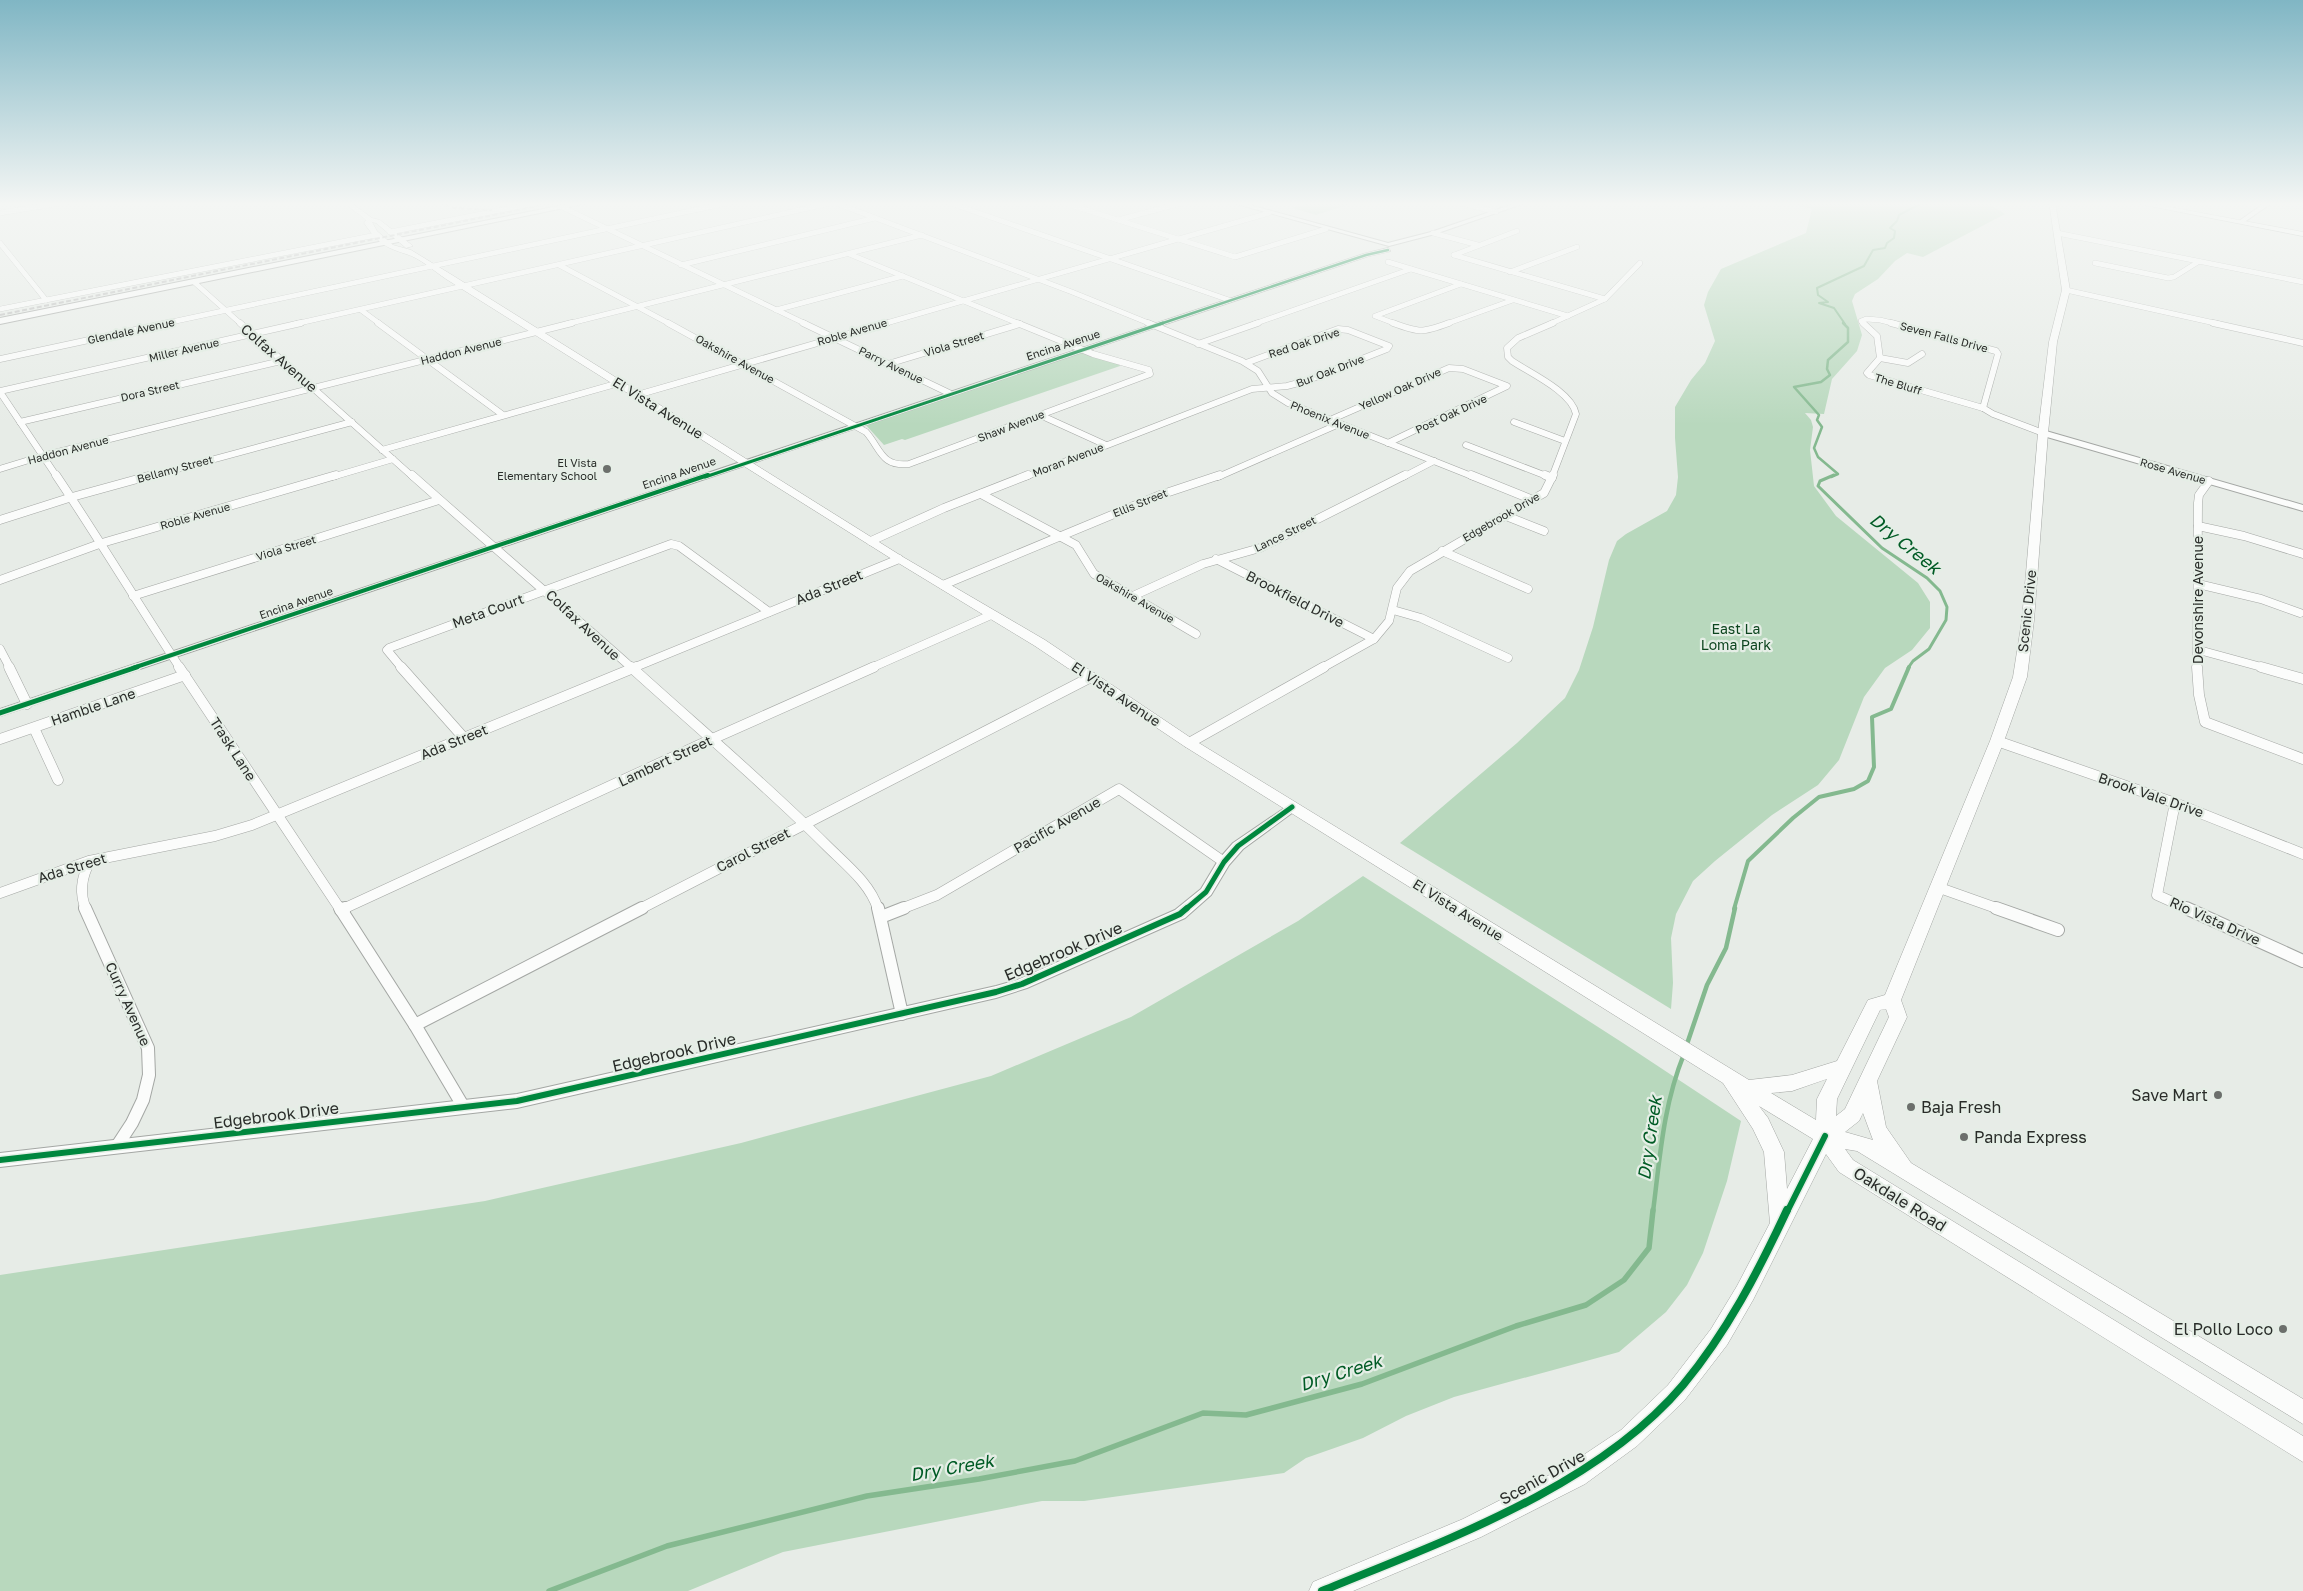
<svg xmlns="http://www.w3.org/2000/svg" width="2303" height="1591" font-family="'Golos Text',sans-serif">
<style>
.green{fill:#b8d8bd}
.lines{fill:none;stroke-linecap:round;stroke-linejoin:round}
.stream-far5{stroke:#84b98f;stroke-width:2}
.stream-far4{stroke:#84b98f;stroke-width:2.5}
.stream-far3{stroke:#84b98f;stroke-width:3}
.stream-far2{stroke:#84b98f;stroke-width:4}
.stream-far1{stroke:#84b98f;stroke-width:4.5}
.stream{stroke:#84b98f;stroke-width:5.5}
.minor-far4-casing{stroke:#a4a7a4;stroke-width:5.5}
.minor-far3-casing{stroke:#a4a7a4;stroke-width:7}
.minor-far2-casing{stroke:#a4a7a4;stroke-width:9}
.minor-far1-casing{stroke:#a4a7a4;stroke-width:11}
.minor-casing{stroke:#a4a7a4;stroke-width:14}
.tertiary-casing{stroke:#a4a7a4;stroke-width:2}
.secondary-casing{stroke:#a4a7a4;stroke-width:1}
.primary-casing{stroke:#a4a7a4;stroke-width:2}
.minor-far4{stroke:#fbfcfb;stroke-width:5}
.minor-far3{stroke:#fbfcfb;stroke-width:6}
.minor-far2{stroke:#fbfcfb;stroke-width:8}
.minor-far1{stroke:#fbfcfb;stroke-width:10}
.minor{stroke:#fbfcfb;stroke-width:12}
.tertiary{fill:#fbfcfb;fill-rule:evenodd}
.secondary{fill:#fbfcfb;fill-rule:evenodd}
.primary{fill:#fbfcfb;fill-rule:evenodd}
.rail{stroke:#bcbdbc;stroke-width:2;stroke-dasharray:5 2.5;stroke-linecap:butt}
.cycleway-far5-casing{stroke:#e5eee6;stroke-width:4}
.cycleway-far4-casing{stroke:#e5eee6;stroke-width:5}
.cycleway-far3-casing{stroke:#e5eee6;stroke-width:6}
.cycleway-far2-casing{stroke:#e5eee6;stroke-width:8}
.cycleway-far1-casing{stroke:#e5eee6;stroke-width:9}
.cycleway-casing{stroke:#e5eee6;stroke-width:11}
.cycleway-far5{stroke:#00873e;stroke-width:2.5}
.cycleway-far4{stroke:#00873e;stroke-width:3}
.cycleway-far3{stroke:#00873e;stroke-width:4}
.cycleway-far2{stroke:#00873e;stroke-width:5}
.cycleway-far1{stroke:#00873e;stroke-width:6}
.cycleway{stroke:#00873e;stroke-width:8}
.poi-dot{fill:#6c6f6c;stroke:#e5eee6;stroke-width:2}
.labels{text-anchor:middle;stroke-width:4.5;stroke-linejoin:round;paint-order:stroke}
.far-street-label{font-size:11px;fill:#292c29;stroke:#e5eee6}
.far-poi-label{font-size:11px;fill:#292c29;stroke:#e5eee6;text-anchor:end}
.street-label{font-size:14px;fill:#292c29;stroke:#e5eee6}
.park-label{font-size:14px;fill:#0d451f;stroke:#e5eee6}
.near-street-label{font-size:16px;fill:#292c29;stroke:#e5eee6}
.near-poi-label{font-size:16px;fill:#292c29;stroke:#e5eee6;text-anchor:end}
.near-water-label{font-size:18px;font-style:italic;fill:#005b25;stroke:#e5eee6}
</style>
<rect width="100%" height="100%" fill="#e7ece7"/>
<g class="green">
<path d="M 1313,202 L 1356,202 L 1316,215 L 1292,208 Z"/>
<path d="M 1786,202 L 1986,202 L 2005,214 L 1923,257 L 1907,253 L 1895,261 L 1878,279 L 1855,294 L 1852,301 L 1862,335 L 1857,351 L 1832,379 L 1824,414 L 1805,413 L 1811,420 L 1813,427 L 1810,450 L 1814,486 L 1836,516 L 1918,583 L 1930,602 L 1930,628 L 1912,650 L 1885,668 L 1864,697 L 1839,760 L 1818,785 L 1772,815 L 1715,861 L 1693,881 L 1676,914 L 1671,938 L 1673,983 L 1671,1009 L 1400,843 L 1517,743 L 1565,698 L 1579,670 L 1593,627 L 1609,560 L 1617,541 L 1626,534 L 1667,511 L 1676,495 L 1678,477 L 1675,438 L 1675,407 L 1691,380 L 1705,363 L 1715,341 L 1704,305 L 1708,292 L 1721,269 L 1806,233 L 1812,209 Z"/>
<path d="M 1082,352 L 1119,363 L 1120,366 L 905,440 L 902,439 L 884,445 L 865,424 Z"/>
<path d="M 1363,876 L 1623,1043 L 1741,1121 L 1727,1181 L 1703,1253 L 1687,1285 L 1666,1312 L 1619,1352 L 1454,1397 L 1406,1416 L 1363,1438 L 1306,1458 L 1284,1473 L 1084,1501 L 1042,1501 L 783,1552 L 688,1591 L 0,1591 L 0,1275 L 485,1201 L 741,1143 L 991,1076 L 1131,1017 L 1298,921 Z"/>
</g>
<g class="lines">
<path class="stream-far5" d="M 1845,324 L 1834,308 L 1819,303 L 1828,302 L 1818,295 L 1817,288 L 1864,266 L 1873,250 L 1885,248 L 1887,243 L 1894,238 L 1895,231 L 1890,228 L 1897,221 L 1899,215 L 1924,202"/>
<path class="stream-far4" d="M 1831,477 L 1838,474 L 1818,457 L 1814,448 L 1822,427 L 1817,420 L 1819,415 L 1794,387 L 1821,382 L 1830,375 L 1827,369 L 1828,360 L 1848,342 L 1848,328 L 1843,323"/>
<path class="stream-far3" d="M 1834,475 L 1820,481 L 1818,486 L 1882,548 L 1927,578 L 1940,591 L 1947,607 L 1946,620 L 1929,649 L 1913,661 L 1908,668"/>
<path class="stream-far2" d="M 1734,909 L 1748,861 L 1793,818 L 1819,797 L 1854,789 L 1868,781 L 1874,767 L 1872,717 L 1891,709 L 1909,667"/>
<g class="stream-far1">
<path d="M 1686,1047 L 1707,985 L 1726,948 L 1735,908"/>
<path d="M 1653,1212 C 1660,1157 1663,1106 1684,1054"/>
</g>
<path class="stream" d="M 549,1591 L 667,1546 L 867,1496 L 979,1479 L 1075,1461 L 1203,1413 L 1246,1415 L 1362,1384 L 1516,1326 L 1586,1305 L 1624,1280 L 1649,1248 L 1653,1210"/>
<g class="minor-far4-casing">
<g id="minor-far4">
<path d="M 833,202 L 1072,292 L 1151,324"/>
<path d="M 947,202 L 1229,300"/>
<path d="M 1061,202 L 1235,257 L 1326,229"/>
<path d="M 1457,202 L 1496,212"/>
<path d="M 1701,206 L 1711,202"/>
<path d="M 562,207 L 806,324"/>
<path d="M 0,213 L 67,202"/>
<path d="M 1118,220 L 1185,202"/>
<path d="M 390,232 L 542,202"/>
<path d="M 1433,233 L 1478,245"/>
<path d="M 2057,233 L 2303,282"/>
<path d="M 0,243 L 46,300"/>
<path d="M 849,254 L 1020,324"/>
<path d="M 1454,255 L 1605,299"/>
<path d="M 1454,255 L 1517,231"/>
<path d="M 1388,262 L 1568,316"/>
<path d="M 2095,263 L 2168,278 L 2174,277 L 2198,262"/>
<path d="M 559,265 L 670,324"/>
<path d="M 681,265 L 875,218"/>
<path d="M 1510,272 L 1577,247"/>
<path d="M 194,282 L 241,324"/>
<path d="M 2066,290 L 2219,324"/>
<path d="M 0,309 L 376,235"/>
<path d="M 361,310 L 380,324"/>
<path d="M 776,310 L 903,276"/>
<path d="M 162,324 L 732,202"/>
<path d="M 295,324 L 835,202"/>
<path d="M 567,324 L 922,235"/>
<path d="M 883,324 L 1269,213"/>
<path d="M 1254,324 L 1411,269"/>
<path d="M 1396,324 L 1375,316 L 1461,284"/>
<path d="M 1446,324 L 1513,300"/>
<path d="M 1550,324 L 1605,299 L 1640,263"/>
<path d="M 1864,324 L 1861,321 L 1866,319 L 1880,320 L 1896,324"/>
</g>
</g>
<g class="minor-far3-casing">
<g id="minor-far3">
<path d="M 240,323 L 413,477"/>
<path d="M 378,323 L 503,415"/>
<path d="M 668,323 L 866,432 C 881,449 881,467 909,464 L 1150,374 L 1149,370 L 1093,354 L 1017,323"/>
<path d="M 803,323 L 949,393"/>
<path d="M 1148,323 L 1242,361 L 1258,371 L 1272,393 L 1288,403 L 1474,477"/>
<path d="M 1393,323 C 1420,333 1422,333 1449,323"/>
<path d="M 1863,323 L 1877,336 L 1880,358 L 1867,373 L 1869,375 L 1983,408"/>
<path d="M 1891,323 L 1996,351 L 1998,354 L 1983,408"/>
<path d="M 2213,323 L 2303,343"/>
<path d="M 1198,344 L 1258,323"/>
<path d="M 1880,358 L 1908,363 L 1922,354"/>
<path d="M 0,359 L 168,323"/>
<path d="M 888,364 L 1020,324"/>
<path d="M 0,391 L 301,323"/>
<path d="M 0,392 L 57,477"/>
<path d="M 637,395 L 887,323"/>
<path d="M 1983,408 L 1993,414 L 2043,433"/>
<path d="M 1040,415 L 1106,445"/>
<path d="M 1330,420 L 1449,368 L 1463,369 L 1507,386 L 1388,443"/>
<path d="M 20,422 L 281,361"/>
<path d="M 1514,422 L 1565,441"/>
<path d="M 1466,445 L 1549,477"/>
<path d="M 382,450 L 619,383"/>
<path d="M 0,469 L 42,456 L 572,323"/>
<path d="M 148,477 L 352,422"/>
<path d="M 332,477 L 393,459"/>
<path d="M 1025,477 L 1252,389 L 1287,386 L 1306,381 L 1387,349 L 1389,346 L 1348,330 L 1338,329 L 1246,363"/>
<path d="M 1218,477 L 1339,424"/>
<path d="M 1403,477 L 1434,461"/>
<path d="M 1552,477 L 1576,414 C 1572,392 1530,373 1512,361 L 1508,357 L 1507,348 L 1518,338 L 1553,323"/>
</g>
</g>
<g class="minor-far2-casing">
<g id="minor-far2">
<path d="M 56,475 C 99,539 138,604 180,668"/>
<path d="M 412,475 C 485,540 559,603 632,668"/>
<path d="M 1471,475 L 1533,500"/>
<path d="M 1545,475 L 1552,478"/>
<path d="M 981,494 L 1076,545 L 1094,574 L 1196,634"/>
<path d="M 1506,516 L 1544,531"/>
<path d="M 0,520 L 72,497 L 152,475"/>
<path d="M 2198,526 L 2244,536 L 2303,554"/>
<path d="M 871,541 L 944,508 L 1028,475"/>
<path d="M 1442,551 L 1528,589"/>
<path d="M 1216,559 L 1374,639"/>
<path d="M 0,580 L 102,543 L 336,475"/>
<path d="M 2198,584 L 2261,599 L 2300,613"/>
<path d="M 943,585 L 1160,495 L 1220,475"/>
<path d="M 133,596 L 439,500"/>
<path d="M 1133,596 L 1203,564 L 1260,548 L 1405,475"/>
<path d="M 1393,610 L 1421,618 L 1508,658"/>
<path d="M 0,649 L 10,668"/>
<path d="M 2199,650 L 2265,668"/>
<path d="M 402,668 L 387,650 L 389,648 L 671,544 L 679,546 L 769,612"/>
<path d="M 633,668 L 899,559"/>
<path d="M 871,668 L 991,615"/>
<path d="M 1322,668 L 1374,639 L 1389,621 L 1397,588 L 1410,571 L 1544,493 L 1553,475"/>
<path d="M 2197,668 L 2198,503 L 2199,495 L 2209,481"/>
</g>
</g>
<g class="minor-far1-casing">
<g id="minor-far1">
<path d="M 9,667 L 27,704"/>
<path d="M 179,667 L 340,909"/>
<path d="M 401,667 L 464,738"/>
<path d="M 631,667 C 696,726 764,783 826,845 C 845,864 870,883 878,909"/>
<path d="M 2197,667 L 2199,695 L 2205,722 L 2303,759"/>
<path d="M 2261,667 L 2303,679"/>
<path d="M 34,728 L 58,780"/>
<path d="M 0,739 L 185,675"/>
<path d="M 1997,741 L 2175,803 L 2303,854"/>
<path d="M 1189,743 L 1324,667"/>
<path d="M 2175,803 L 2157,895 L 2188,909"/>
<path d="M 1937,887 L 1999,909"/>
<path d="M 0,893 L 89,861 L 215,836 L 252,825 L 636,667"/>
<path d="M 86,909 C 79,893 82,876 90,861"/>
<path d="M 343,909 L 710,740 L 874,667"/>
<path d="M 640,909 L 1091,677"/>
<path d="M 901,909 L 937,895 L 1119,789 L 1224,862"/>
</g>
</g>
<g class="minor-casing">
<g id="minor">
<path d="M 85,908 L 148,1048 L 149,1075 L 143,1100 L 132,1123 L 117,1146"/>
<path d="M 340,908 L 415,1025 L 463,1106"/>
<path d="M 878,908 L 902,1014"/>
<path d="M 1996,908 L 2058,930"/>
<path d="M 2186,908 L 2303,961"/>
<path d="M 341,910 L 345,908"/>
<path d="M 881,917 L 904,908"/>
<path d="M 415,1025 L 642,908"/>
</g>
</g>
<g class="tertiary-casing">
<g id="tertiary">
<path d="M 1229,202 L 1239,202 L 1388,243 L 1431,232 L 1519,202 L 1528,202 L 1435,234 L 1389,246 Z"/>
<path d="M 2266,202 L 2273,202 L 2243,223 L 2239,223 L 2239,221 Z"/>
<path d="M 1388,248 L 1390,251 L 1368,256 L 0,716 L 0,709 L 1364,254 Z"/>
<path d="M 2040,431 L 2046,431 L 2303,505 L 2303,511 L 2040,435 Z"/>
<path d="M 1292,803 L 1298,807 L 1296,810 L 1243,849 L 1229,865 L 1211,895 L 1185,918 L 1027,988 L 996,998 L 517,1108 L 0,1167 L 0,1153 L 517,1094 L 996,986 L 1017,980 L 1175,910 L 1201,889 L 1219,859 L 1233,843 Z"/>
</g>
</g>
<g class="secondary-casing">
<g id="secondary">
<path d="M 343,202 L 350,202 L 372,218 L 380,220 L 413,246 L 406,248 L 376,223 L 372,222 L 377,231 L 393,245 L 411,250 L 452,275 L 903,557 L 1045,640 L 1194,740 L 1749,1080 L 1792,1075 L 1837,1061 L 1868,1000 L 1885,995 L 1990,741 L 2013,677 L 2022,620 L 2038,433 L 2049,342 L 2062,290 L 2049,202 L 2055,202 L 2070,290 L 2057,342 L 2048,433 L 2034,620 L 2027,677 L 2004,741 L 1901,1000 L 1907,1017 L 1877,1081 L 1886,1127 L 1911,1163 L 2303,1399 L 2303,1424 L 1857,1151 L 1845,1149 L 1853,1160 L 2303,1436 L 2303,1462 L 1839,1172 L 1826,1154 L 1753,1300 L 1727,1345 L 1684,1401 L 1637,1446 L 1585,1484 L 1481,1537 L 1353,1591 L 1309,1591 L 1313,1582 L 1463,1519 L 1567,1466 L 1621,1430 L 1668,1385 L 1711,1329 L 1737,1286 L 1770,1223 L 1764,1152 L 1753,1129 L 1723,1083 L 1184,746 L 1035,646 L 895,561 L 446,279 C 434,271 420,258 406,254 C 384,247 378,243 364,223 L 366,220 ZM 1886,1009 L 1889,1017 L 1845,1109 L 1836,1116 L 1837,1099 L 1880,1010 ZM 1827,1079 L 1817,1099 L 1816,1120 L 1771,1093 L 1792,1091 ZM 1759,1106 L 1813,1139 L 1787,1189 L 1784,1152 L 1768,1118 ZM 1863,1113 L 1873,1140 L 1845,1132 L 1859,1121 Z"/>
<path d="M 2129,202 L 2143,202 L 2303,232 L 2303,236 Z"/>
</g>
</g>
<g class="primary-casing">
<path id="primary" d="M 578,202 L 593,202 L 0,324 L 0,318 Z"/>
</g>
<use href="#minor-far4" class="minor-far4"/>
<use href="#minor-far3" class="minor-far3"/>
<use href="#minor-far2" class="minor-far2"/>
<use href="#minor-far1" class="minor-far1"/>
<use href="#minor" class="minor"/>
<use href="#tertiary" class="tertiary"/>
<use href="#secondary" class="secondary"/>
<use href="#primary" class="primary"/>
<g class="rail">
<path d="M 438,202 L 453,208 L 492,210"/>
<path d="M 0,315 L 558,202"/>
</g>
<g class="cycleway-far5-casing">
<path id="cycleway-far5" d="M 1160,324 L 1366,255 L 1388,250"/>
</g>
<g class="cycleway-far4-casing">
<path id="cycleway-far4" d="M 705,477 L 1163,323"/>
</g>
<g class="cycleway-far3-casing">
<path id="cycleway-far3" d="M 133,668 L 708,475"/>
</g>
<g class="cycleway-far2-casing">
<g id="cycleway-far2">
<path d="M 0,713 L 137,667"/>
<path d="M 1186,909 L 1206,892 L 1224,862 L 1238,846 L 1292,807"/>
</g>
</g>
<g class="cycleway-far1-casing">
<g id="cycleway-far1">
<path d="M 0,1160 L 517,1101 L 996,992 L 1022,984 L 1180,914 L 1187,908"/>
<path d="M 1787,1212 L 1825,1136"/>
</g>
</g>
<g class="cycleway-casing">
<path id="cycleway" d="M 1322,1591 C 1443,1541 1596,1488 1683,1385 C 1727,1332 1758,1272 1787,1210"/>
</g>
<use href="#cycleway-far5" class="cycleway-far5"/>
<use href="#cycleway-far4" class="cycleway-far4"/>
<use href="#cycleway-far3" class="cycleway-far3"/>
<use href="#cycleway-far2" class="cycleway-far2"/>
<use href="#cycleway-far1" class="cycleway-far1"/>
<use href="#cycleway" class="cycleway"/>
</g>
<linearGradient id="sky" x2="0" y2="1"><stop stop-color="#80b6c4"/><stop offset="0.48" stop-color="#f4f6f4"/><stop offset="1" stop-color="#f4f6f4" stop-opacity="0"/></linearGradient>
<rect width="2303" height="425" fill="url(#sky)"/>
<g class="poi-dot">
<circle cx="607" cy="469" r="5"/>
<circle cx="2218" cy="1095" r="5"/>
<circle cx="1911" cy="1107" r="5"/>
<circle cx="1964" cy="1137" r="5"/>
<circle cx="2283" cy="1329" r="5"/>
</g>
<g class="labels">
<g class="far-street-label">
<text transform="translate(131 331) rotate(-12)" y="4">Glendale Avenue</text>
<text transform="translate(852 332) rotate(-16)" y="4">Roble Avenue</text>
<text transform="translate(1944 337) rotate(15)" y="4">Seven Falls Drive</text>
<text transform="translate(1304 343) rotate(-18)" y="4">Red Oak Drive</text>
<text transform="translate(954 344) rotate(-17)" y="4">Viola Street</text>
<text transform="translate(1063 345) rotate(-18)" y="4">Encina Avenue</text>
<text transform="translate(184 350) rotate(-13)" y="4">Miller Avenue</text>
<text transform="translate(461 351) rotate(-14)" y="4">Haddon Avenue</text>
<text transform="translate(735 359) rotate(29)" y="4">Oakshire Avenue</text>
<text transform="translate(891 365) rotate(26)" y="4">Parry Avenue</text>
<text transform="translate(1330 371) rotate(-21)" y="4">Bur Oak Drive</text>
<text transform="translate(1898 384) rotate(17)" y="4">The Bluff</text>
<text transform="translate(1400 389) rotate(-24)" y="4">Yellow Oak Drive</text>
<text transform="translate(150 391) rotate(-13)" y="4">Dora Street</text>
<text transform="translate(1451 414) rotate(-25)" y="4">Post Oak Drive</text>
<text transform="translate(1330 420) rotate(22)" y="4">Phoenix Avenue</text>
<text transform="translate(1011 426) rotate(-21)" y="4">Shaw Avenue</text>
<text transform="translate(68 450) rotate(-15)" y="4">Haddon Avenue</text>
<text transform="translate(1068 460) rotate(-21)" y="4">Moran Avenue</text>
<text transform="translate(175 469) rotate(-15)" y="4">Bellamy Street</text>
<text transform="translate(2173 471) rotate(16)" y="4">Rose Avenue</text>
<text transform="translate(679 473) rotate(-19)" y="4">Encina Avenue</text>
<text transform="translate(1140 503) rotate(-22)" y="4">Ellis Street</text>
<text transform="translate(195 516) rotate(-16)" y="4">Roble Avenue</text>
<text transform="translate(1501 517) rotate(-30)" y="4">Edgebrook Drive</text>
<text transform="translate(1285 534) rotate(-26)" y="4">Lance Street</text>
<text transform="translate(286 548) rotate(-17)" y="4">Viola Street</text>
<text transform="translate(1135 598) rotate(30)" y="4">Oakshire Avenue</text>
<text transform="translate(296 603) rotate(-19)" y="4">Encina Avenue</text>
</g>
<g class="far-poi-label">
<text x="597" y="467">El Vista<tspan x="597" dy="13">Elementary School</tspan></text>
</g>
<g class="street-label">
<text transform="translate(279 358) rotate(41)" y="5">Colfax Avenue</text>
<text transform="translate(658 408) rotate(32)" y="5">El Vista Avenue</text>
<text transform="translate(829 587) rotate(-22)" y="5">Ada Street</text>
<text transform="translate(1295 599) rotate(27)" y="5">Brookfield Drive</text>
<text transform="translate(2198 600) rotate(-90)" y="5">Devonshire Avenue</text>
<text transform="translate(488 611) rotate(-20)" y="5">Meta Court</text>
<text transform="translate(2027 611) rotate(-84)" y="5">Scenic Drive</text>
<text transform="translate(583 625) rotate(43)" y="5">Colfax Avenue</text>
<text transform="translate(1116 694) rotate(34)" y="5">El Vista Avenue</text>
<text transform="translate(93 707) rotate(-19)" y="5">Hamble Lane</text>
<text transform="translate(454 742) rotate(-22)" y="5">Ada Street</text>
<text transform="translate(233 749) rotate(57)" y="5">Trask Lane</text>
<text transform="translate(665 761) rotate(-25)" y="5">Lambert Street</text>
<text transform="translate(2151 795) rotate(19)" y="5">Brook Vale Drive</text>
<text transform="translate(1057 825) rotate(-30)" y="5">Pacific Avenue</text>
<text transform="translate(753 850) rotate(-27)" y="5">Carol Street</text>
<text transform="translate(72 868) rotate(-17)" y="5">Ada Street</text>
<text transform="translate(1458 910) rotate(32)" y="5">El Vista Avenue</text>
<text transform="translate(2215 921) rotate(24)" y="5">Rio Vista Drive</text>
<text transform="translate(128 1004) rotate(66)" y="5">Curry Avenue</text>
</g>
<g class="park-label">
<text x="1736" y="634">East La<tspan x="1736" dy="16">Loma Park</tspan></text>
</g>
<g class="near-street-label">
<text transform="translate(1063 951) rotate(-23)" y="6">Edgebrook Drive</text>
<text transform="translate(674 1052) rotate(-13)" y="6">Edgebrook Drive</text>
<text transform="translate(276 1115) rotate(-7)" y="6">Edgebrook Drive</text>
<text transform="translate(1900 1199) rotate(32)" y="6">Oakdale Road</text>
<text transform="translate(1542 1477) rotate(-29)" y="6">Scenic Drive</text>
</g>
<g class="near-poi-label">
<text x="2208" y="1101">Save Mart</text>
<text x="1921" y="1113" text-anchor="start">Baja Fresh</text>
<text x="1974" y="1143" text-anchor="start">Panda Express</text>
<text x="2273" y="1335">El Pollo Loco</text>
</g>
<g class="near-water-label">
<text transform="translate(1905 544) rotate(39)" y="6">Dry Creek</text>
<text transform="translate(1650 1138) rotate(-82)" y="6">Dry Creek</text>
<text transform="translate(1341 1373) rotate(-17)" y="6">Dry Creek</text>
<text transform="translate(952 1468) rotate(-10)" y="6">Dry Creek</text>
</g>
</g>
</svg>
